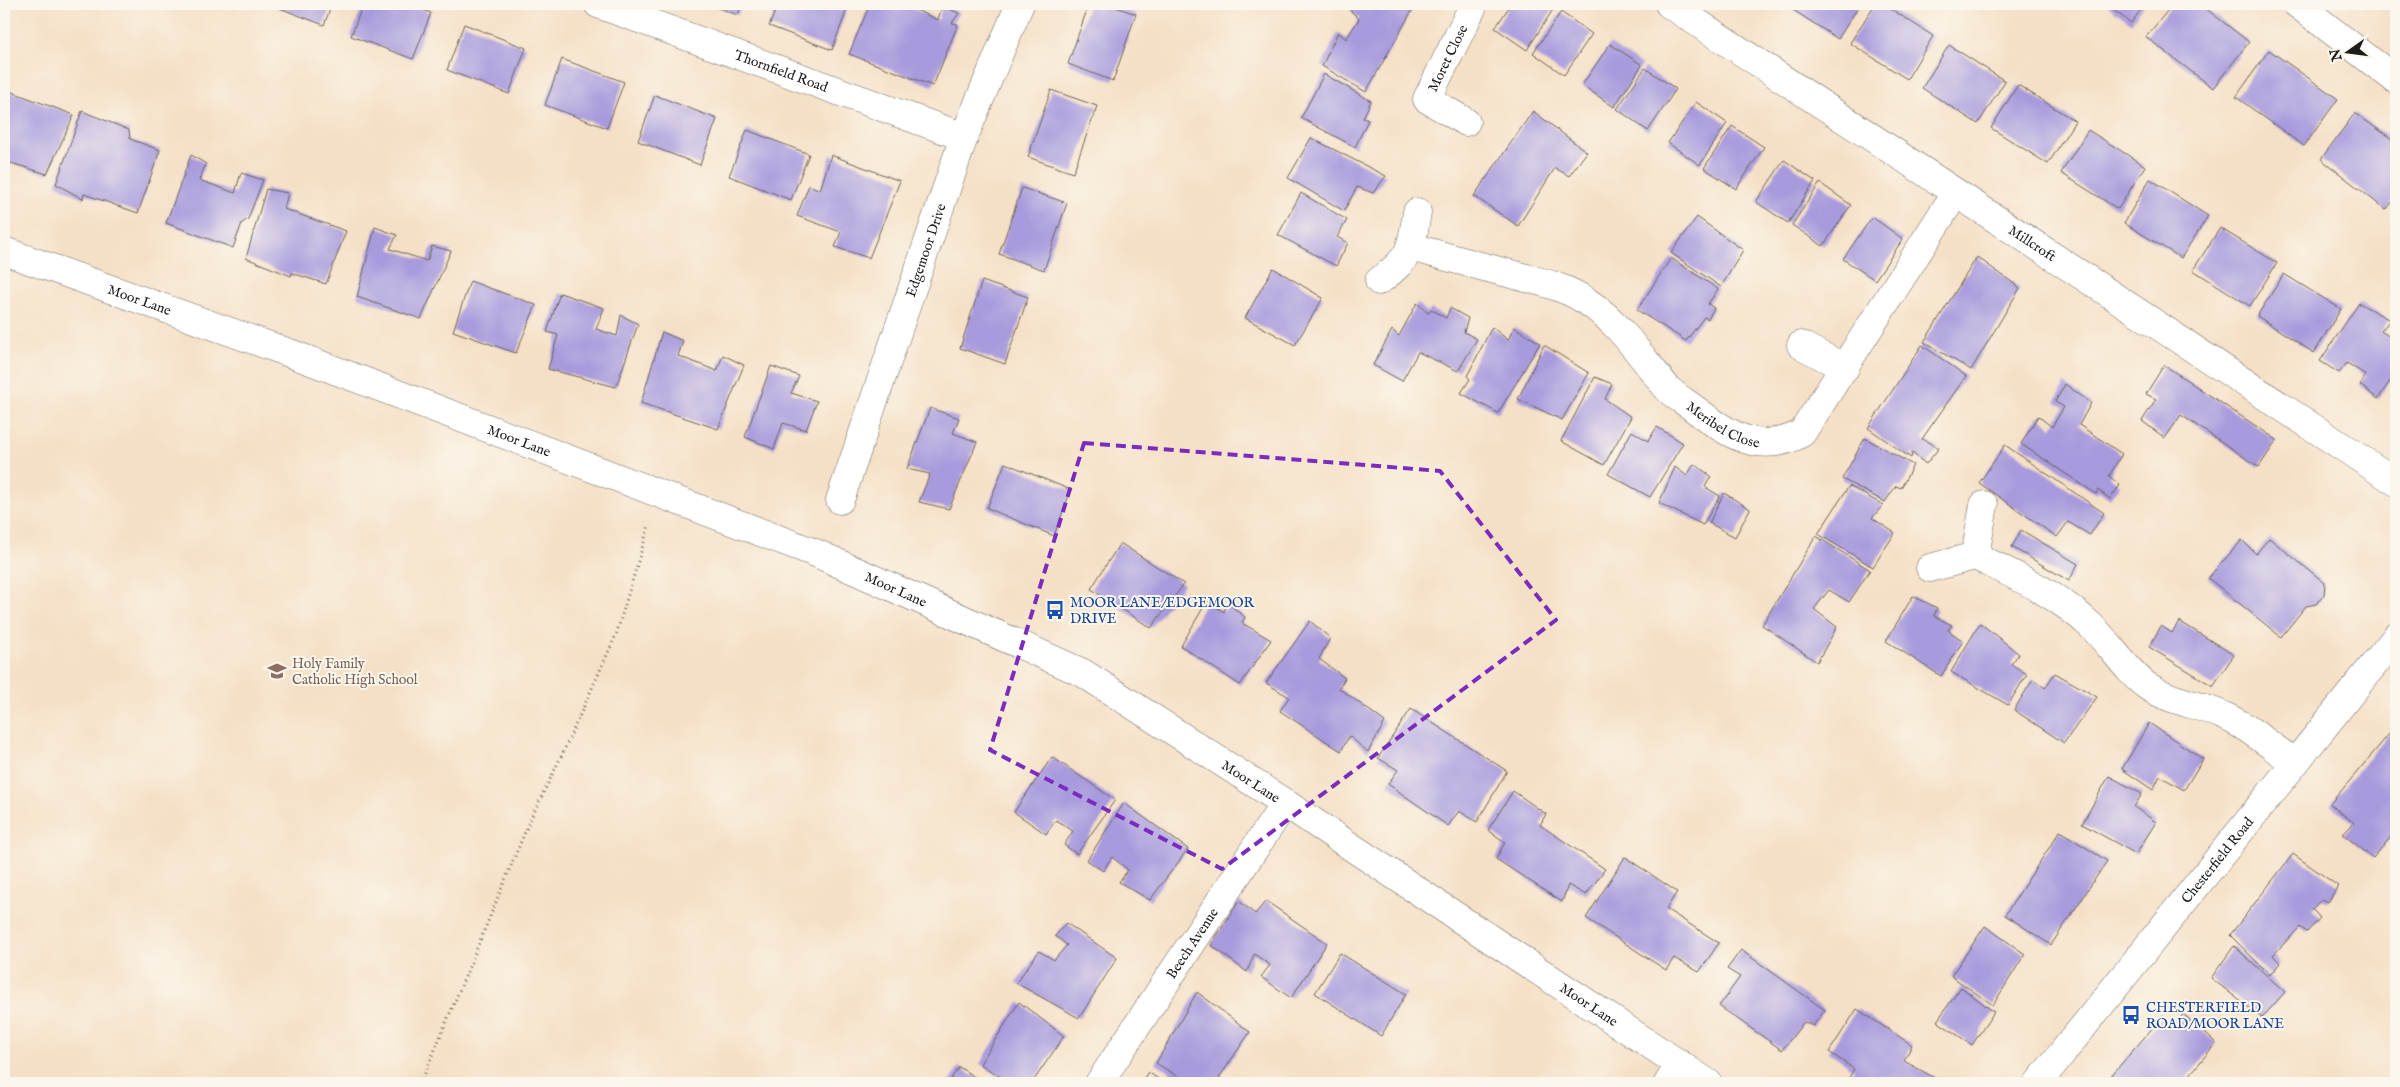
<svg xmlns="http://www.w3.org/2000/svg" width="2400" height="1087" font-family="'IM FELL English',serif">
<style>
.building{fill:#a79add}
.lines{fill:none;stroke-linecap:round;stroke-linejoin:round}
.minor-casing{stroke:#686158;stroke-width:29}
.trunk-casing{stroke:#686158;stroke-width:29}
.path{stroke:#686158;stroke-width:3;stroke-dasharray:1 4;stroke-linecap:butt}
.minor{stroke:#fff;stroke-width:28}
.trunk{stroke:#fff;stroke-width:28}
.marked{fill:none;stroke:#7b2cbf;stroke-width:4;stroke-dasharray:10 6;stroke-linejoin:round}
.labels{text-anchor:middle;stroke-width:4;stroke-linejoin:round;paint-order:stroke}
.street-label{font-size:14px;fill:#1c1c1c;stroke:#fbf7ec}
.transit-label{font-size:14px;fill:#164399;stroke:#fbf7ec;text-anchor:start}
.education-label{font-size:14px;fill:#785e54;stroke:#fbf7ec;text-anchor:start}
</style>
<rect width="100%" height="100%" fill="#fbf7ec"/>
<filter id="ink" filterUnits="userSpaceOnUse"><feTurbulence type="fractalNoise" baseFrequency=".02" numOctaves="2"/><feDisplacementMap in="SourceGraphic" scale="10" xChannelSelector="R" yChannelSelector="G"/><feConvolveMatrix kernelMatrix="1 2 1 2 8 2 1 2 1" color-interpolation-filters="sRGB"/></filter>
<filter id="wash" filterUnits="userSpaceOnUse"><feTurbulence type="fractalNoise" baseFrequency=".0096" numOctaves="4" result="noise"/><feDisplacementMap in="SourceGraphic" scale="20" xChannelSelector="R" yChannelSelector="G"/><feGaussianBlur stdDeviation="1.12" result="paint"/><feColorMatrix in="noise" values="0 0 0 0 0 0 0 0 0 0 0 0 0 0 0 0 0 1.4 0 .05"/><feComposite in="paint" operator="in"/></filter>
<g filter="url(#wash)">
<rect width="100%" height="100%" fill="#f5e0c6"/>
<g id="blocks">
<g class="building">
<path d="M 269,4 L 332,4 L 324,25 Z"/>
<path d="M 363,4 L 406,4 L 431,13 L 413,59 L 351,36 Z"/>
<path d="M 708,4 L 742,4 L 738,15 Z"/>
<path d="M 778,4 L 849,4 L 832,50 L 769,26 Z"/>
<path d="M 870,4 L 903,4 L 938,20 L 942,6 L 959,13 L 952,23 L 958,24 L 933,86 L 849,54 Z"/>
<path d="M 1089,4 L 1107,4 L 1136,14 L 1113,81 L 1068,64 Z"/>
<path d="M 1353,4 L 1409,4 L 1414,7 L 1366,92 L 1322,66 L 1338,32 L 1346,39 L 1359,19 L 1350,10 Z"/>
<path d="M 1511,4 L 1548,4 L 1554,8 L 1527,50 L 1495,28 Z"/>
<path d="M 1784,4 L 1860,4 L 1838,39 Z"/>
<path d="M 1875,4 L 1883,4 L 1933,36 L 1907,79 L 1850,43 Z"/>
<path d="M 2105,4 L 2145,4 L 2131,23 Z"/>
<path d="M 2173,4 L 2200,4 L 2249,42 L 2213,88 L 2146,37 Z"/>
<path d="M 1561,12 L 1592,34 L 1564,75 L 1533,53 Z"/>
<path d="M 464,24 L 526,48 L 509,94 L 447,70 Z"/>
<path d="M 1610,44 L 1642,65 L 1614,107 L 1582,85 Z"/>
<path d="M 1949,45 L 2005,81 L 1978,124 L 1922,88 Z"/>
<path d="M 2269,50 L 2338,99 L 2304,146 L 2236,97 Z"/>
<path d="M 562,59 L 624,82 L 607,128 L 545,105 Z"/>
<path d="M 1645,68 L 1676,89 L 1648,131 L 1617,109 Z"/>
<path d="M 1324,74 L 1371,101 L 1363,118 L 1368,120 L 1355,147 L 1301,118 Z"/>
<path d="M 2018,85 L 2075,121 L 2048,164 L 1991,128 Z"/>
<path d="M 4,89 L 74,115 L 47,174 L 4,161 Z"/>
<path d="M 1051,90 L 1097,106 L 1073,173 L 1028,157 Z"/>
<path d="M 655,95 L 717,119 L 700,165 L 638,141 Z"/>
<path d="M 1696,102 L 1727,123 L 1700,165 L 1668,143 Z"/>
<path d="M 82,111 L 129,130 L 130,139 L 160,150 L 138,213 L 84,194 L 83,199 L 56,184 Z"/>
<path d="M 1533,111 L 1587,152 L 1569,176 L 1555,168 L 1518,226 L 1474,196 Z"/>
<path d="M 2355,113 L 2396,142 L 2396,197 L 2386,210 L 2321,159 Z"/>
<path d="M 1732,126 L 1764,147 L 1736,189 L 1704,168 Z"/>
<path d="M 747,130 L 809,154 L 791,200 L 729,176 Z"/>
<path d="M 2088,130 L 2145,166 L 2118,209 L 2061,173 Z"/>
<path d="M 1311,138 L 1386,176 L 1373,193 L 1357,187 L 1344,211 L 1288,178 Z"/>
<path d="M 191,155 L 206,164 L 199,180 L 235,193 L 241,173 L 263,180 L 248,219 L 242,223 L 233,248 L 166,223 Z"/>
<path d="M 831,155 L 900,181 L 869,258 L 835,247 L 841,232 L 797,216 L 809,185 L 820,190 Z"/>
<path d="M 1784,160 L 1815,181 L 1788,223 L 1756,202 Z"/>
<path d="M 2150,179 L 2208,216 L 2181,258 L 2124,223 Z"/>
<path d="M 1820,183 L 1851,205 L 1823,246 L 1792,225 Z"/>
<path d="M 1022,188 L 1067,203 L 1044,270 L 999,254 Z"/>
<path d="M 266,189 L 288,193 L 284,209 L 346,231 L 326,284 L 292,273 L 291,276 L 246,258 Z"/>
<path d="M 1301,193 L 1347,220 L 1337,237 L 1348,243 L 1336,266 L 1278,235 Z"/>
<path d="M 1697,217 L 1743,250 L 1721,287 L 1671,253 Z"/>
<path d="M 1872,217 L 1903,239 L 1875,280 L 1843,259 Z"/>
<path d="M 375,227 L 397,235 L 390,249 L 427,261 L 432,246 L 451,251 L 421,319 L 357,297 Z"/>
<path d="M 2220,228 L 2277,263 L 2250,306 L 2193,270 Z"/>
<path d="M 1977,257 L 2020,288 L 1971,370 L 1924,342 Z"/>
<path d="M 1671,258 L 1718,289 L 1708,304 L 1714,308 L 1708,319 L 1704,317 L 1686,341 L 1637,310 Z"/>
<path d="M 1273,268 L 1323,298 L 1295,345 L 1245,318 Z"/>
<path d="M 2284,274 L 2341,309 L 2314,353 L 2257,316 Z"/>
<path d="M 470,281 L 536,305 L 516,353 L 453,331 Z"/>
<path d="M 982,281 L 1028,297 L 1005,364 L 960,348 Z"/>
<path d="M 560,293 L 604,308 L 596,329 L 617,336 L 621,315 L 638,324 L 616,387 L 548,369 L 558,335 L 547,332 Z"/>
<path d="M 1417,303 L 1428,313 L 1431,309 L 1446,318 L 1450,308 L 1468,318 L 1464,332 L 1477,339 L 1458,371 L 1418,352 L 1402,381 L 1373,365 L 1392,330 L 1399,336 Z"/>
<path d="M 2359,303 L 2390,320 L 2381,331 L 2396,341 L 2396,372 L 2378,399 L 2360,385 L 2366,375 L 2347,363 L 2339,373 L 2320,361 Z"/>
<path d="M 1492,327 L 1508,340 L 1514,327 L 1540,343 L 1498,413 L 1461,393 L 1470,379 L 1467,376 Z"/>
<path d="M 662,332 L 683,341 L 678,356 L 717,371 L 723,355 L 744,365 L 718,429 L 641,403 Z"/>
<path d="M 1544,345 L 1589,373 L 1562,420 L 1518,399 Z"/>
<path d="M 1922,345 L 1966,376 L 1922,439 L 1939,448 L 1926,464 L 1912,453 L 1911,458 L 1868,428 Z"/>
<path d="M 2164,365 L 2277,440 L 2259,467 L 2181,415 L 2165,438 L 2142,421 L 2156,399 L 2146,394 Z"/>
<path d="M 771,366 L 799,376 L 791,393 L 817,401 L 806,430 L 783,423 L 774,449 L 745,437 Z"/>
<path d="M 1595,377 L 1612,384 L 1605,399 L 1631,417 L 1604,465 L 1561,441 Z"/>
<path d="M 2065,384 L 2091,403 L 2079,425 L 2122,454 L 2109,476 L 2120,485 L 2110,499 L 2098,490 L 2096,494 L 2021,444 L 2038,416 L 2052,427 L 2064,407 L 2055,402 Z"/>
<path d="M 930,408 L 959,418 L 953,433 L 977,442 L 949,509 L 919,502 L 930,474 L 907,469 Z"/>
<path d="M 1657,427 L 1683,443 L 1650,497 L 1608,474 L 1632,431 L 1648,441 Z"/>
<path d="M 1865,438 L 1913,465 L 1901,488 L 1896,486 L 1885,502 L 1842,479 Z"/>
<path d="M 2005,445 L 2104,513 L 2090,535 L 2068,522 L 2057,537 L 1979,483 Z"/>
<path d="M 1005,463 L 1071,490 L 1054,536 L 987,508 Z"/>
<path d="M 1694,464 L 1711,476 L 1705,487 L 1720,496 L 1703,525 L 1659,503 L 1675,467 L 1687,476 Z"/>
<path d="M 1849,486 L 1883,505 L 1872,518 L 1895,533 L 1873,567 L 1818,534 Z"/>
<path d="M 1724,493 L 1750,509 L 1735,537 L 1709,523 Z"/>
<path d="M 2021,530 L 2078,564 L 2069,581 L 2012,547 Z"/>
<path d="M 1816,536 L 1870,570 L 1849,602 L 1829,590 L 1814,609 L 1837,627 L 1817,662 L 1762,625 Z"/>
<path d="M 2269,538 L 2325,583 L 2324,595 L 2316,604 L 2306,606 L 2281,637 L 2208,578 L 2242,540 L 2256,554 Z"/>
<path d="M 1120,543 L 1184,584 L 1151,628 L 1091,589 Z"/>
<path d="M 1913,596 L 1937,608 L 1934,616 L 1952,625 L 1948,630 L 1963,641 L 1941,676 L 1886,641 Z"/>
<path d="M 1207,601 L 1224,612 L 1227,603 L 1245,617 L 1242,623 L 1271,640 L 1240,685 L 1181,646 Z"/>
<path d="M 1310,621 L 1330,638 L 1319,659 L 1345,678 L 1339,688 L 1385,722 L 1368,752 L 1349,736 L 1341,751 L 1280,711 L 1289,697 L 1266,683 Z"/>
<path d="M 2179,621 L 2234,655 L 2213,686 L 2149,647 L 2161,626 L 2172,633 Z"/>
<path d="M 1980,623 L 2019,654 L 2011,664 L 2027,674 L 2008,705 L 1951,672 Z"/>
<path d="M 2055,673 L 2097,697 L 2064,743 L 2014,710 L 2033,679 L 2045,688 Z"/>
<path d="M 1411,709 L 1507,771 L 1477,822 L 1459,811 L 1448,826 L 1388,784 L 1398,770 L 1378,758 Z"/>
<path d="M 2149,723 L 2203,759 L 2184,790 L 2160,776 L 2153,790 L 2122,769 Z"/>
<path d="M 2396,726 L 2396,831 L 2373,858 L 2343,834 L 2354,823 L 2330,804 Z"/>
<path d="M 1052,757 L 1115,800 L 1077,854 L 1064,845 L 1073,831 L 1056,820 L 1046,834 L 1014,812 Z"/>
<path d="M 2109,776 L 2142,794 L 2134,807 L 2156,822 L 2136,854 L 2082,824 Z"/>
<path d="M 1513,791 L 1546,814 L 1540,825 L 1605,869 L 1586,895 L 1568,885 L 1562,902 L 1496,859 L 1505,842 L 1488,830 Z"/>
<path d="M 1124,803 L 1188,849 L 1150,900 L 1119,882 L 1128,870 L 1112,857 L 1103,871 L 1087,860 Z"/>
<path d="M 2060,831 L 2107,861 L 2051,945 L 2005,915 Z"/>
<path d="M 2293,854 L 2338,886 L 2328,902 L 2322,899 L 2312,909 L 2320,918 L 2307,932 L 2300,927 L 2273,955 L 2280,963 L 2270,975 L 2230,935 Z"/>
<path d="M 1625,857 L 1677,892 L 1666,909 L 1719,943 L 1699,972 L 1674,958 L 1666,970 L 1586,918 Z"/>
<path d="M 1239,901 L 1255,914 L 1266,901 L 1327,943 L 1291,998 L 1261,977 L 1270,965 L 1254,954 L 1247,972 L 1211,945 Z"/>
<path d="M 1066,923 L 1117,958 L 1079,1018 L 1016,983 L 1039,951 L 1054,960 L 1067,945 L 1055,936 Z"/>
<path d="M 1985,926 L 2025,954 L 1993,1005 L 1951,976 Z"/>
<path d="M 2234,946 L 2285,992 L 2262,1018 L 2211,978 Z"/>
<path d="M 1741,950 L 1825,1010 L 1813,1026 L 1804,1022 L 1782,1050 L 1719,1006 L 1740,977 L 1727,969 Z"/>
<path d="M 1340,953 L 1406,994 L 1381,1036 L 1315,993 Z"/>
<path d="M 1961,987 L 1994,1012 L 1972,1045 L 1937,1021 Z"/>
<path d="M 1197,992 L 1250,1032 L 1219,1078 L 1226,1083 L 1188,1083 L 1156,1063 Z"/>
<path d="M 1019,1002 L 1064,1036 L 1032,1083 L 1010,1083 L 980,1064 Z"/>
<path d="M 1857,1009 L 1912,1045 L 1904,1061 L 1944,1083 L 1846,1083 L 1854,1069 L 1829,1052 Z"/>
<path d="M 2183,1014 L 2216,1043 L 2183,1083 L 2114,1083 L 2109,1078 L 2163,1016 L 2175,1028 Z"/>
<path d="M 959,1067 L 984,1083 L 948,1083 Z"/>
<path d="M 1148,1072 L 1164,1083 L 1141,1083 Z"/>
</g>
</g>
</g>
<g filter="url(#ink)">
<use href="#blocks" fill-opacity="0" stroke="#686158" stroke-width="1"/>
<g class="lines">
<g class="minor-casing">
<g id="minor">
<path id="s1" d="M 598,4 L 964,137"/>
<path id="s2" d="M 1669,4 L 2396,482"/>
<path d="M 2297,4 L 2396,80"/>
<path id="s3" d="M 1466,122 L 1427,99 L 1474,4"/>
<path id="s4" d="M 1412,247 C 1446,257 1480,266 1515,275 C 1536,281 1556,284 1576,295 C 1617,317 1639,355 1668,389 C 1676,397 1687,403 1696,410 C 1729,435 1761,456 1802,433 L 1955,194"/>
<path d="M 1379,281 C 1411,257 1411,251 1417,212"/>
<path d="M 1801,345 L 1845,368"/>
<path id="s5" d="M 840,500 L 964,137 L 1020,4"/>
<path d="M 1975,556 C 2016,576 2057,594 2090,625 C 2110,643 2125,670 2147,686 C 2170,701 2197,704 2222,715 C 2248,726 2272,747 2295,763"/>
<path d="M 1930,568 L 1975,556 L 1984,505"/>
<path id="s6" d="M 1099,1083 L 1285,803"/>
<path d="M 1668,1083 L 1680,1064"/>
<path id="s7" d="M 2038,1083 L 2396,637"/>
</g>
</g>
<g class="trunk-casing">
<g id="trunk">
<path id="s8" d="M 4,251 L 295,355 L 818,554 L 1083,673 L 1285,803 L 1708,1083"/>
</g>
</g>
<path class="path" d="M 421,1083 L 530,820 L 561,757 L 616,635 L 649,525"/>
<use href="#minor" class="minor"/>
<use href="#trunk" class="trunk"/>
</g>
</g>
<path class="marked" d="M 1084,443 L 1440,471 L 1556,620 L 1222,869 L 990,750 Z"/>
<defs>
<g id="bus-bare" transform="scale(1.5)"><path d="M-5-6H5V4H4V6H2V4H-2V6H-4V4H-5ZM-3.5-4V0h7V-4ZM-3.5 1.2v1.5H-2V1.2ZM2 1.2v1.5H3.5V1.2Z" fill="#1a4fb4" stroke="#fbf7ec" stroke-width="2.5" paint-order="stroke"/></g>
<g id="school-bare" transform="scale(1.5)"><path d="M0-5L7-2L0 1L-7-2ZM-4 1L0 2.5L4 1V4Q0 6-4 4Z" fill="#8d6e63" stroke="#fbf7ec" stroke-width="2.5" paint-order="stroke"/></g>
</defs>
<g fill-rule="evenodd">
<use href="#bus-bare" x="1055" y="610"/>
<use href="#school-bare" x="277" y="671"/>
<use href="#bus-bare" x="2131" y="1015"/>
</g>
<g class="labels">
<g class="street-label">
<text dy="5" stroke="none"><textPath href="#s3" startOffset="91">Moret Close</textPath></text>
<text dy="5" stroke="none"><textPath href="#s1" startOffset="195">Thornfield Road</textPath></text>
<text dy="5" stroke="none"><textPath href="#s2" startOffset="435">Millcroft</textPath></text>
<text dy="5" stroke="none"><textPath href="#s5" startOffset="264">Edgemoor Drive</textPath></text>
<text dy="5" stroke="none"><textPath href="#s8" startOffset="144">Moor Lane</textPath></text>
<text dy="5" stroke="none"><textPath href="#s4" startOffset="370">Meribel Close</textPath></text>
<text dy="5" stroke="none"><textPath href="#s8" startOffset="549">Moor Lane</textPath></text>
<text dy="5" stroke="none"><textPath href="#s8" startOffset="954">Moor Lane</textPath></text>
<text dy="5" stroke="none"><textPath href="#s8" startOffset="1359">Moor Lane</textPath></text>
<text dy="5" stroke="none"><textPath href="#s7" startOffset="286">Chesterfield Road</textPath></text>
<text dy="5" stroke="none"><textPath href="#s6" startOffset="168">Beech Avenue</textPath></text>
<text dy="5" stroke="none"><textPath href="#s8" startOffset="1764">Moor Lane</textPath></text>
</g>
<g class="transit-label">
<text x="1070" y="607">MOOR LANE/EDGEMOOR<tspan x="1070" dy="16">DRIVE</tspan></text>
<text x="2146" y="1012">CHESTERFIELD<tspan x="2146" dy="16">ROAD/MOOR LANE</tspan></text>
</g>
<g class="education-label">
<text x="292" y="668">Holy Family<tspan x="292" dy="16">Catholic High School</tspan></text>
</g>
</g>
<rect width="2400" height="1087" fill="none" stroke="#fbf7ec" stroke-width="20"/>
<g transform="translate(2348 52) rotate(256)" stroke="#fbf7ec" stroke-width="4" paint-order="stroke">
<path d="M0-4L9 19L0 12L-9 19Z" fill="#1c1c1c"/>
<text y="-8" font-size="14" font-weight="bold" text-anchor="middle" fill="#1c1c1c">N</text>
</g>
</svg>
